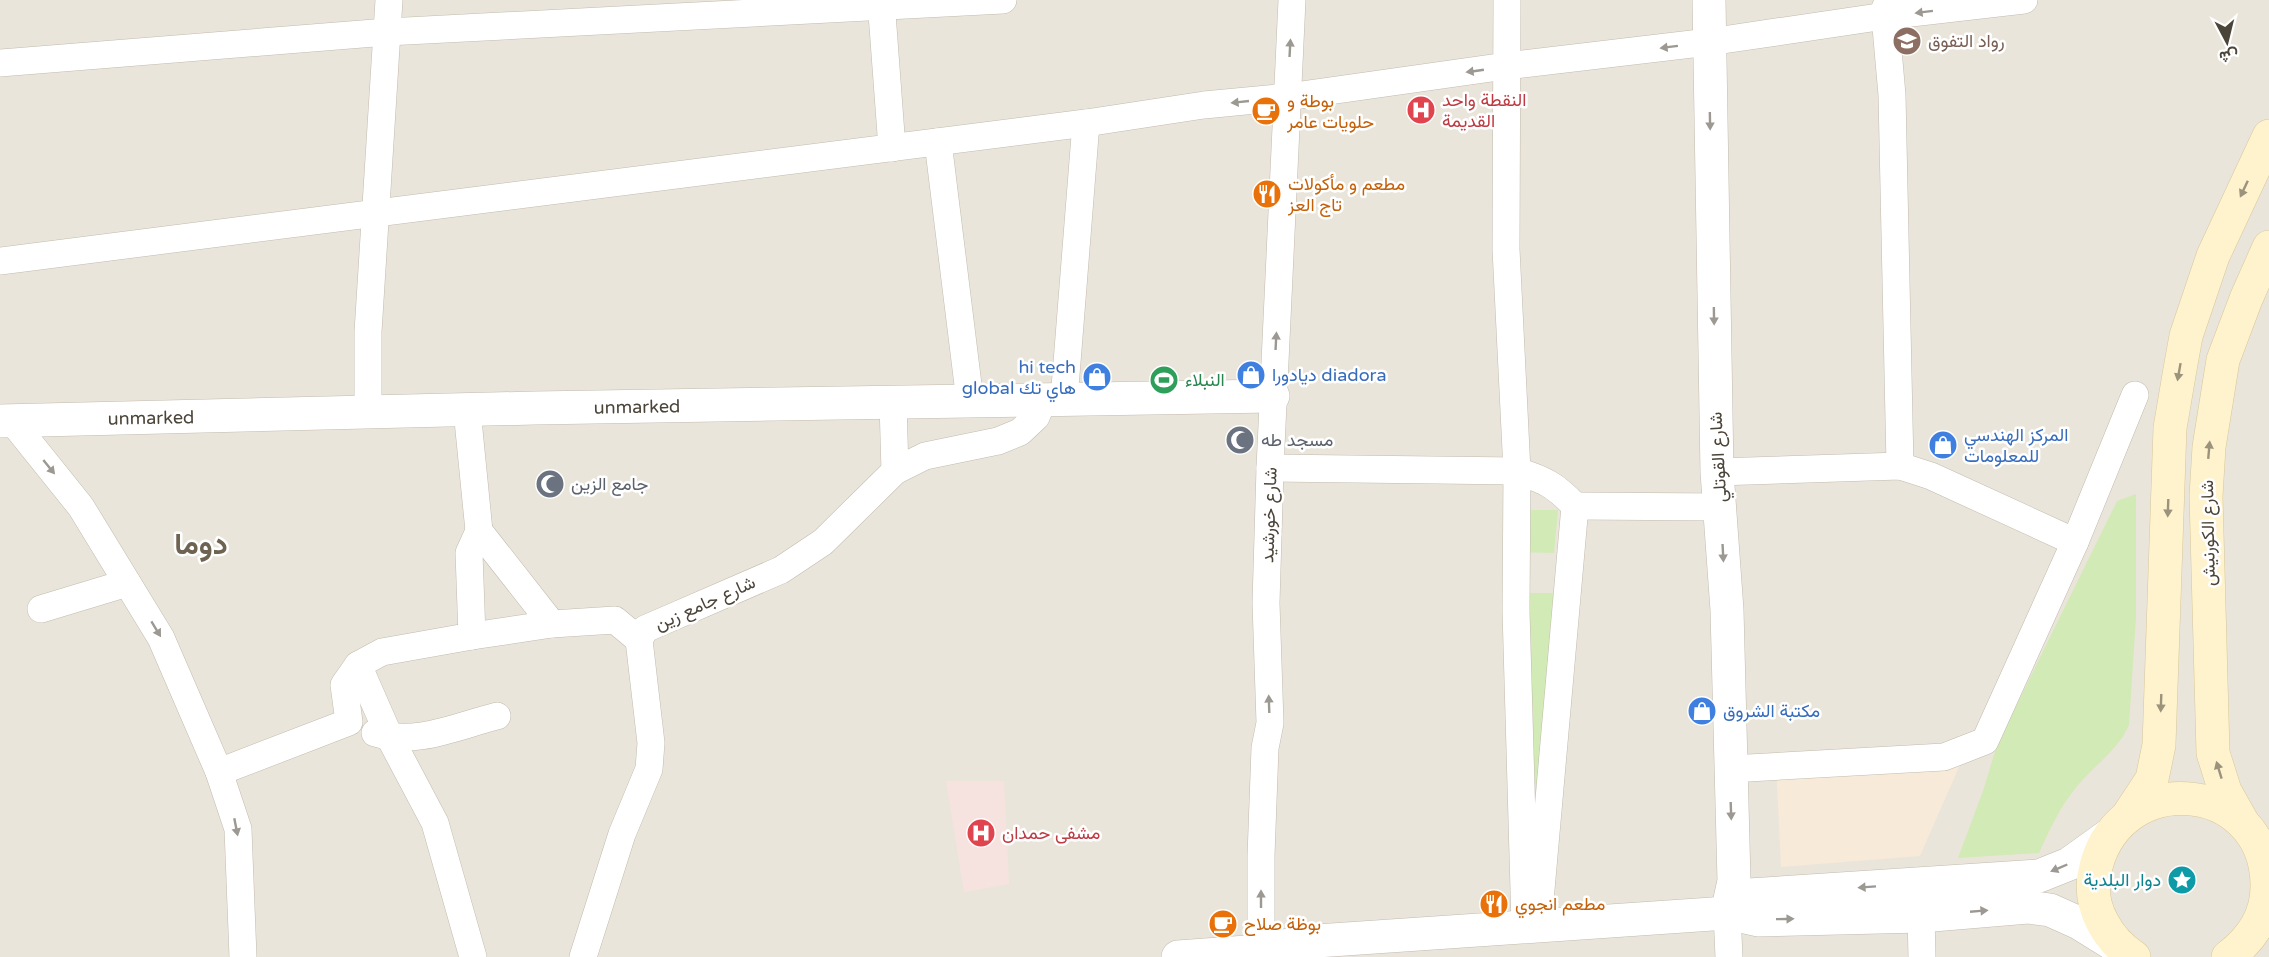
<svg xmlns="http://www.w3.org/2000/svg" width="2269" height="957" font-family="'Varela Round',Vazirmatn,sans-serif">
<style>
.residential{fill:#eae5da}
.commercial{fill:#f7ead8}
.medical{fill:#f6e3e0}
.green{fill:#d2eab5}
.lines{fill:none;stroke-linecap:round;stroke-linejoin:round}
.minor-casing{stroke:#c2bbae;stroke-width:28}
.tertiary-casing{stroke:#c2bbae;stroke-width:34}
.secondary-casing{stroke:#d6c79b;stroke-width:34}
.minor{stroke:#fff;stroke-width:27}
.tertiary{stroke:#fff;stroke-width:33}
.secondary{stroke:#fff3cd;stroke-width:33}
.oneway{fill:#9c9892}
.oneway2{fill:#9c937c}
.labels{text-anchor:middle;stroke-width:5;stroke-linejoin:round;paint-order:stroke}
.education-label{font-size:18px;fill:#785e54;stroke:#fff;text-anchor:start}
.health-label{font-size:18px;fill:#be3a42;stroke:#fff;text-anchor:start}
.food-label{font-size:18px;fill:#c56008;stroke:#fff;text-anchor:start}
.shop-label{font-size:18px;fill:#366cbe;stroke:#fff;text-anchor:start}
.leisure-label{font-size:18px;fill:#27864d;stroke:#fff;text-anchor:start}
.street-label{font-size:18px;fill:#4b4439;stroke:#fff}
.worship-label{font-size:18px;fill:#5b616d;stroke:#fff;text-anchor:start}
.culture-label{font-size:18px;fill:#0d838f;stroke:#fff;text-anchor:end}
.town-label{font-size:30px;font-weight:bold;fill:#6e6250;stroke:#fff}
</style>
<rect width="100%" height="100%" fill="#f6f3ec"/>
<rect class="residential" x="0" y="0" width="2269" height="957"/>
<path class="commercial" d="M 1967,749 L 1920,856 L 1781,867 L 1776,763 Z"/>
<path class="medical" d="M 946,781 L 1004,781 L 1009,884 L 964,892 Z"/>
<g class="green">
<path d="M 2136,494 L 2136,617 L 2129,725 C 2118,750 2096,764 2078,785 C 2061,805 2050,829 2039,853 L 1958,858 L 1983,791 L 1997,745 L 2117,501 Z"/>
<path d="M 1517,510 L 1558,510 L 1554,553 L 1516,552 Z"/>
<path d="M 1530,593 L 1563,593 L 1543,802 L 1531,802 Z"/>
</g>
<g class="lines">
<g class="minor-casing">
<g id="minor">
<path d="M 881,0 L 892,148"/>
<path d="M 1507,0 L 1506,249 L 1517,471 L 1516,611 L 1525,925"/>
<path d="M 1885,16 L 1892,95 L 1900,466"/>
<path d="M 0,63 L 387,32 L 1003,0"/>
<path d="M 938,142 L 970,401"/>
<path d="M 0,261 L 1086,123 L 1204,105 L 1287,97 L 1506,66 L 1709,42 L 1885,16 L 2024,0"/>
<path d="M 1064,400 L 1086,123"/>
<path d="M 893,403 L 895,471"/>
<path d="M 467,410 L 479,531"/>
<path d="M 368,412 L 368,332 L 389,0"/>
<path d="M 12,421 L 81,507 L 161,638 L 219,772 L 238,829 L 243,957"/>
<path d="M 1270,468 L 1517,471 C 1545,480 1555,485 1575,506 L 1539,912"/>
<path d="M 1717,472 L 1900,466 L 1931,476 L 2075,542"/>
<path d="M 1575,506 L 1721,507"/>
<path d="M 41,609 L 127,583"/>
<path d="M 472,636 L 552,624 L 615,620 L 639,640"/>
<path d="M 358,665 L 390,738 L 435,823 L 473,957"/>
<path d="M 375,733 C 416,746 457,726 497,716"/>
<path d="M 1730,769 L 1944,757 L 1985,741 L 2075,542 L 2135,395"/>
<path d="M 219,772 L 349,722 L 344,685 L 358,665 L 382,652 L 472,636 L 469,553 L 479,531 L 552,624"/>
<path d="M 1727,913 L 1729,957"/>
<path d="M 1921,916 L 1922,957"/>
<path d="M 583,957 L 622,834 L 649,769 L 651,743 L 639,640 L 645,629 L 781,570 L 823,542 L 895,471 L 925,456 L 998,441 L 1020,432 L 1036,417 L 1043,400"/>
<path d="M 1261,957 L 1261,856 L 1265,748 L 1270,723 L 1266,603 L 1270,468 L 1292,0"/>
</g>
</g>
<g class="tertiary-casing">
<g id="tertiary">
<path d="M 1709,0 L 1717,472 L 1727,610 L 1734,881 L 1727,913"/>
<path d="M 1885,16 L 1892,0"/>
<path d="M 0,421 L 535,408 L 1273,396"/>
<path d="M 1727,913 L 1749,895 L 2039,876 L 2069,864 L 2108,836"/>
<path d="M 1178,957 L 1261,951 L 1302,942 L 1727,913 L 1758,920 L 1921,916 L 2028,907 L 2050,910 L 2079,923 L 2121,949"/>
</g>
</g>
<g class="secondary-casing">
<g id="secondary">
<path d="M 2129,814 L 2152,779 L 2159,745 L 2170,428 L 2179,375 L 2186,336 L 2213,256 L 2269,136"/>
<path d="M 2243,823 L 2225,791 L 2213,753 L 2206,496 L 2209,447 L 2223,360 L 2246,299 L 2269,247"/>
<path d="M 2134,957 C 2108,940 2089,908 2094,876 C 2113,766 2265,777 2267,884 C 2268,915 2252,939 2228,957"/>
</g>
</g>
<use href="#minor" class="minor"/>
<use href="#tertiary" class="tertiary"/>
<use href="#secondary" class="secondary"/>
</g>
<defs><path id="oneway-solid" d="M-6-.8H1V-3.2L6.5 0L1 3.2V.8H-6Z" transform="scale(1.5)"/></defs>
<g class="oneway">
<use href="#oneway-solid" transform="translate(1924 12) rotate(173)"/>
<use href="#oneway-solid" transform="translate(1669 47) rotate(173)"/>
<use href="#oneway-solid" transform="translate(1290 48) rotate(-87)"/>
<use href="#oneway-solid" transform="translate(1475 71) rotate(172)"/>
<use href="#oneway-solid" transform="translate(1240 102) rotate(174)"/>
<use href="#oneway-solid" transform="translate(1710 121) rotate(89)"/>
<use href="#oneway-solid" transform="translate(1714 316) rotate(89)"/>
<use href="#oneway-solid" transform="translate(1276 341) rotate(-87)"/>
<use href="#oneway-solid" transform="translate(49 467) rotate(51)"/>
<use href="#oneway-solid" transform="translate(1723 553) rotate(87)"/>
<use href="#oneway-solid" transform="translate(156 629) rotate(59)"/>
<use href="#oneway-solid" transform="translate(1269 704) rotate(-92)"/>
<use href="#oneway-solid" transform="translate(1731 811) rotate(88)"/>
<use href="#oneway-solid" transform="translate(236 827) rotate(79)"/>
<use href="#oneway-solid" transform="translate(2059 868) rotate(157)"/>
<use href="#oneway-solid" transform="translate(1867 887) rotate(176)"/>
<use href="#oneway-solid" transform="translate(1261 899) rotate(-90)"/>
<use href="#oneway-solid" transform="translate(1979 911) rotate(-5)"/>
<use href="#oneway-solid" transform="translate(1785 919) rotate(-1)"/>
</g>
<g class="oneway2">
<use href="#oneway-solid" transform="translate(2244 189) rotate(115)"/>
<use href="#oneway-solid" transform="translate(2179 372) rotate(100)"/>
<use href="#oneway-solid" transform="translate(2209 450) rotate(-85)"/>
<use href="#oneway-solid" transform="translate(2168 508) rotate(92)"/>
<use href="#oneway-solid" transform="translate(2161 703) rotate(92)"/>
<use href="#oneway-solid" transform="translate(2219 770) rotate(-107)"/>
</g>
<defs>
<g id="school-disc" transform="scale(1.5)"><circle r="9.5" fill="#8d6e63" stroke="#fff"/><path d="M0-5L7-2L0 1L-7-2ZM-4 1L0 2.5L4 1V4Q0 6-4 4Z" fill="#fff"/></g>
<g id="hospital-disc" transform="scale(1.5)"><circle r="9.5" fill="#e0444e" stroke="#fff"/><path d="M-5-5h3v3.5h4V-5h3V5h-3V1.5h-4V5h-3Z" fill="#fff"/></g>
<g id="cafe-disc" transform="scale(1.5)"><circle r="9.5" fill="#e8710a" stroke="#fff"/><path d="M-5.5-4.5H6V0H3Q3 3.5 0 3.5H-2.5Q-5.5 3.5-5.5 0ZM3-3.2v2h1.7v-2ZM-6 4.5H4V6H-6Z" fill="#fff"/></g>
<g id="restaurant-disc" transform="scale(1.5)"><circle r="9.5" fill="#e8710a" stroke="#fff"/><path d="M-5-6h1v4h1v-4h1v4h1v-4h1v5L-1.5 .5V6h-2V.5L-5-1ZM5-6V6H3V1.5H1.5Q1.5-4 5-6Z" fill="#fff"/></g>
<g id="shop-disc" transform="scale(1.5)"><circle r="9.5" fill="#3f7fe0" stroke="#fff"/><path d="M-5-2.5h2.3a2.7 3.5 0 0 1 5.4 0H5L5.5 6h-11ZM-1.5-2.5h3a1.5 2.3 0 0 0-3 0Z" fill="#fff"/></g>
<g id="stadium-disc" transform="scale(1.5)"><circle r="9.5" fill="#2e9e5b" stroke="#fff"/><path d="M0-5a6.5 5 0 1 0 0 10a6.5 5 0 1 0 0-10ZM-3.5-1.8h7v3.6h-7Z" fill="#fff"/></g>
<g id="mosque-disc" transform="scale(1.5)"><circle r="9.5" fill="#6b7280" stroke="#fff"/><path d="M3.5-4.9A6 6 0 1 0 3.5 4.9A5 5 0 1 1 3.5-4.9Z" fill="#fff"/></g>
<g id="sight-disc" transform="scale(1.5)"><circle r="9.5" fill="#0f9aa8" stroke="#fff"/><path d="M0-6L1.8-2.2L6-1.7L2.9 1.2L3.7 5.4L0 3.3L-3.7 5.4L-2.9 1.2L-6-1.7L-1.8-2.2Z" fill="#fff"/></g>
</defs>
<g fill-rule="evenodd">
<use href="#school-disc" x="1907" y="41"/>
<use href="#hospital-disc" x="1421" y="110"/>
<use href="#cafe-disc" x="1266" y="111"/>
<use href="#restaurant-disc" x="1267" y="194"/>
<use href="#shop-disc" x="1251" y="375"/>
<use href="#shop-disc" x="1097" y="377"/>
<use href="#stadium-disc" x="1164" y="380"/>
<use href="#mosque-disc" x="1240" y="440"/>
<use href="#shop-disc" x="1943" y="445"/>
<use href="#mosque-disc" x="550" y="484"/>
<use href="#shop-disc" x="1702" y="711"/>
<use href="#hospital-disc" x="981" y="833"/>
<use href="#sight-disc" x="2182" y="880"/>
<use href="#restaurant-disc" x="1494" y="904"/>
<use href="#cafe-disc" x="1223" y="924"/>
</g>
<g class="labels">
<g class="education-label">
<text x="1928" y="47">رواد التفوق</text>
</g>
<g class="health-label">
<text x="1442" y="106">النقطة واحد<tspan x="1442" dy="21">القديمة</tspan></text>
<text x="1002" y="839">مشفى حمدان</text>
</g>
<g class="food-label">
<text x="1287" y="107">بوطة و<tspan x="1287" dy="21">حلويات عامر</tspan></text>
<text x="1288" y="190">مطعم و مأكولات<tspan x="1288" dy="21">تاج العز</tspan></text>
<text x="1515" y="910">مطعم انجوي</text>
<text x="1244" y="930">بوظة صلاح</text>
</g>
<g class="shop-label">
<text x="1076" y="373" text-anchor="end">hi tech<tspan x="1076" dy="21">global هاي تك</tspan></text>
<text x="1272" y="381">ديادورا diadora</text>
<text x="1964" y="441">المركز الهندسي<tspan x="1964" dy="21">للمعلومات</tspan></text>
<text x="1723" y="717">مكتبة الشروق</text>
</g>
<g class="leisure-label">
<text x="1185" y="386">النبلاء</text>
</g>
<g class="street-label">
<text transform="translate(637 407) rotate(-1)" y="6">unmarked</text>
<text transform="translate(151 418) rotate(-1)" y="6">unmarked</text>
<text transform="translate(1718 457) rotate(-93)" y="6">شارع القوتلي</text>
<text transform="translate(1269 515) rotate(-88)" y="6">شارع خورشيد</text>
<text transform="translate(2208 533) rotate(-91)" y="6">شارع الكورنيش</text>
<text transform="translate(705 603) rotate(-24)" y="6">شارع جامع زين</text>
</g>
<g class="worship-label">
<text x="1261" y="446">مسجد طه</text>
<text x="571" y="490">جامع الزين</text>
</g>
<g class="culture-label">
<text x="2161" y="886">دوار البلدية</text>
</g>
<g class="town-label">
<text x="201" y="554">دوما</text>
</g>
</g>
<g transform="translate(2227 42) rotate(173)" stroke="#ffffff" stroke-width="4.5" paint-order="stroke">
<path d="M0-4.5L10 22L0 15L-10 22Z" fill="#4b4439"/>
<text y="-9" font-size="16" font-weight="bold" text-anchor="middle" fill="#4b4439">ش</text>
</g>
</svg>
